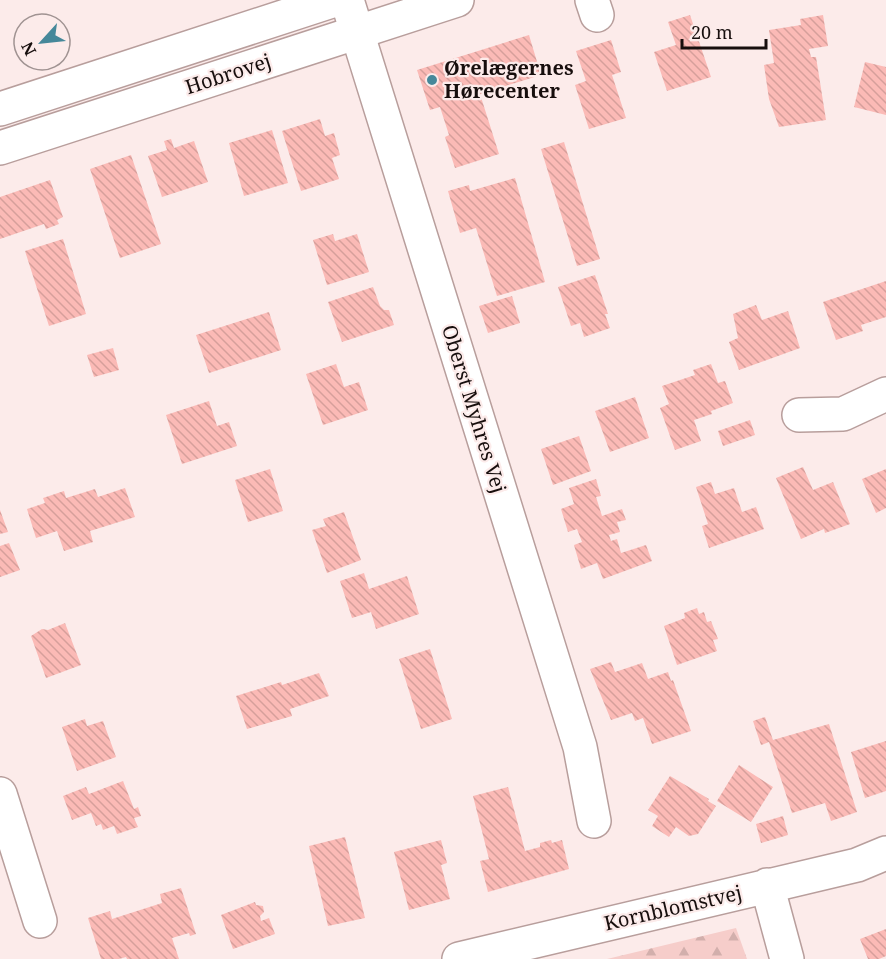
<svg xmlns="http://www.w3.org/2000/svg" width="886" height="959" viewBox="0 0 886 959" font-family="'Noto Serif',serif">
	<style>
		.forest { fill: url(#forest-firs) }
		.building { fill: url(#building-back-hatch) }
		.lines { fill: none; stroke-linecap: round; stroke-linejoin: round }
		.minor-casing { stroke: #b89e9c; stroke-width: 36 }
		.major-casing { stroke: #b89e9c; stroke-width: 36 }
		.minor { stroke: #fff; stroke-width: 33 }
		.major { stroke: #fff; stroke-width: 33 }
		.poi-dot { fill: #46889a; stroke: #fcebea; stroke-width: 2 }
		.labels { text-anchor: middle; stroke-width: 4.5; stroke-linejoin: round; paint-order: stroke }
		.poi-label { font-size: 20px; font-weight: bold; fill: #170e0d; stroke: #fcebea; text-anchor: start }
		.street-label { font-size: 20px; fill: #170e0d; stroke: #fcebea }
	</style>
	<defs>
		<pattern id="forest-firs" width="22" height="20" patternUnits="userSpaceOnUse" patternTransform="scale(1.5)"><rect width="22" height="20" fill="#f6cdca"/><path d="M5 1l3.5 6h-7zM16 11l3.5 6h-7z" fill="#d2afac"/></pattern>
		<pattern id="building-back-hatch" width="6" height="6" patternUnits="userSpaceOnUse" patternTransform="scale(1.5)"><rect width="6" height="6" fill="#fbbab6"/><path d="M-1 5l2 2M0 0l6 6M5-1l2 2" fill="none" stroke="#d69f9b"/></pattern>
	</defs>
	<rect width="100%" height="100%" fill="#fcebea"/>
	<!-- forest -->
	<path class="forest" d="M736 928 747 959H607Z"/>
	<!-- building -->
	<path class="building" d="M690 15 711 77 667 91 654 52 676 45 668 22Z
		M823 15 828 46 809 49 811 57H816L826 120 779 127 769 99 764 65 774 63 769 30 801 25 800 19Z
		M529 35 541 75 480 94 499 154 455 168 445 137 449 135 440 107 430 110 417 70Z
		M611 40 621 72 612 75 626 118 589 129 575 85 586 81 576 51Z
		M865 62 886 67V115L854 107Z
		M320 119 325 136 334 133 340 155 332 158 339 179 301 191 282 131Z
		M272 130 288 183 244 196 229 143Z
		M171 139 174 148 194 141 208 182 162 197 148 156 167 150 164 141Z
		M564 142 600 259 577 266 541 149Z
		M131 155 161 244 120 258 90 169Z
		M515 178 545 282 497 296 476 228 460 233 448 191 469 185 470 191Z
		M50 180 63 217 57 220 59 224 46 229 44 224 0 239V197Z
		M333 234 335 241 357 234 369 272 327 285 313 240Z
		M63 239 86 314 49 326 25 251Z
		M595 275 608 314H605L610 328 584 337 580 323 571 326 558 287Z
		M886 281V317L861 325 863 331 836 340 823 302Z
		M373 287 380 306 384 310H389L394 325 342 342 328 302Z
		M512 296 520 323 488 333 479 306Z
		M756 305 762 320 788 311 800 348 739 370 729 342 738 338 733 314Z
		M269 312 281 350 209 373 196 335Z
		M113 348 119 370 94 377 87 355Z
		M336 364 344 387 359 382 368 410 323 425 306 374Z
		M711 364 718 383 725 381 733 403 711 411 712 414 694 420 701 441 675 450 660 408 669 404 662 386 695 375 693 370Z
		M635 397 649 438 610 452 595 411Z
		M209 401 217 426 229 422 237 446 182 464 166 415Z
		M750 420 755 435 723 446 718 431Z
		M579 436 591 471 553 485 541 449Z
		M803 467 813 490 833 482 850 524 825 533 824 529 801 539 776 478Z
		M270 469 283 511 248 522 235 480Z
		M886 469V508L876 513 862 479Z
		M596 479 601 496 596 497 602 516 622 509 626 520 617 522 620 532 609 535 611 541 617 539 621 553 646 545 652 561 603 579 597 563 581 569 574 545 582 542 577 529 568 532 561 509 574 504 569 488Z
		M711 482 715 494 734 488 742 512 756 507 764 529 709 548 702 526 708 524 696 487Z
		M125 488 135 517 90 531 93 542 64 551 57 531 36 538 27 509 45 503 43 498 64 491 66 498 95 489 98 497Z
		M0 510 8 532 0 534Z
		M344 512 361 560 327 573 312 530 326 526 323 519Z
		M9 543 20 570 0 577V546Z
		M364 573 369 589 407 576 419 614 376 629 371 612 352 618 340 581Z
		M697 608 699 614 704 612 707 622 711 621 718 639 713 640 717 651 677 665 664 626 685 618 684 613Z
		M65 623 81 665 46 678 31 636 42 629 48 630Z
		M430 649 452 719 421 729 399 659Z
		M611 662 615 672 642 663 648 679 668 672 671 681 673 680 691 731 652 744 643 718 635 721 632 713 611 720 590 669Z
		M319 673 329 696 290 709 292 716 247 729 236 696 281 682 282 685Z
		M765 717 773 740 829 724 857 812 831 821 825 803 792 813 769 742 761 745 753 721Z
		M85 719 87 726 103 721 116 757 77 771 62 727Z
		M886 741V791L865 798 851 752Z
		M739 765 773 787 751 822 717 801Z
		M670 776 709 799 708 801 716 806 698 834 689 836 676 827 669 837 652 826 658 816 648 810Z
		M123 781 134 809 138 807 141 816 134 818 138 827 117 834 114 826 103 830 101 824 96 826 91 813 72 820 63 796 86 787 89 794Z
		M508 787 525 851 540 847V843L551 840 552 843 562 840 569 869 488 892 480 861 489 859 473 796Z
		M783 816 788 835 761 843 756 824Z
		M345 837 365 918 328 926 309 846Z
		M441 840 447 863 441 865 450 899 409 910 394 852Z
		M181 888 196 934 190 936 189 933 172 938 179 959H127L126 957 119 959H101L88 918 110 911 112 919 162 903 160 894Z
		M255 902 256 905 263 906 264 912 260 916 261 921 269 918 275 934 233 949 221 915Z
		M886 929V956L879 959H868L860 939Z"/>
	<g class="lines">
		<defs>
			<path id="minor" d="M347 0 580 747 594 821
				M592 0 597 15
				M799 415 843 414 886 394
				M0 794 40 921
				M767 885 787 959
				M459 959 857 865 886 853"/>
			<path id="major" d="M0 109 335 0
				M0 148 457 0"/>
		</defs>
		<!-- minor casing -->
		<use href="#minor" class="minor-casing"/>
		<!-- major casing -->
		<use href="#major" class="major-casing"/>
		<!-- minor -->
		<use href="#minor" class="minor"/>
		<!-- major -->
		<use href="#major" class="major"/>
	</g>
	<!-- markers -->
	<circle class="poi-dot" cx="432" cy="80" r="6"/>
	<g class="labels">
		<!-- poi labels -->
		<g class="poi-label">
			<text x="444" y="75">Ørelægernes<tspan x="444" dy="23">Hørecenter</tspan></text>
		</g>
		<!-- street labels -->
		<g class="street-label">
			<text transform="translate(228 74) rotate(-18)" y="7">Hobrovej</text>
			<text transform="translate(474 409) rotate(73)" y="7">Oberst Myhres Vej</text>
			<text transform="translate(673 908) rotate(-13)" y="7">Kornblomstvej</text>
		</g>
	</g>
	<!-- north arrow -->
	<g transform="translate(42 42) rotate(243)"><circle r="28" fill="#fcebea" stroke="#a09392" stroke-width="1.5"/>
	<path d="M0-4.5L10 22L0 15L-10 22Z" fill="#46889a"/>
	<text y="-9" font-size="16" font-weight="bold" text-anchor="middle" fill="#170e0d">N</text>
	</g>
	<!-- scale -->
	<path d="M682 39v9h84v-9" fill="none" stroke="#170e0d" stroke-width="3"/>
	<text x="691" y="39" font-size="18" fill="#170e0d" stroke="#fcebea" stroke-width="4.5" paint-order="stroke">20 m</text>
</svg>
